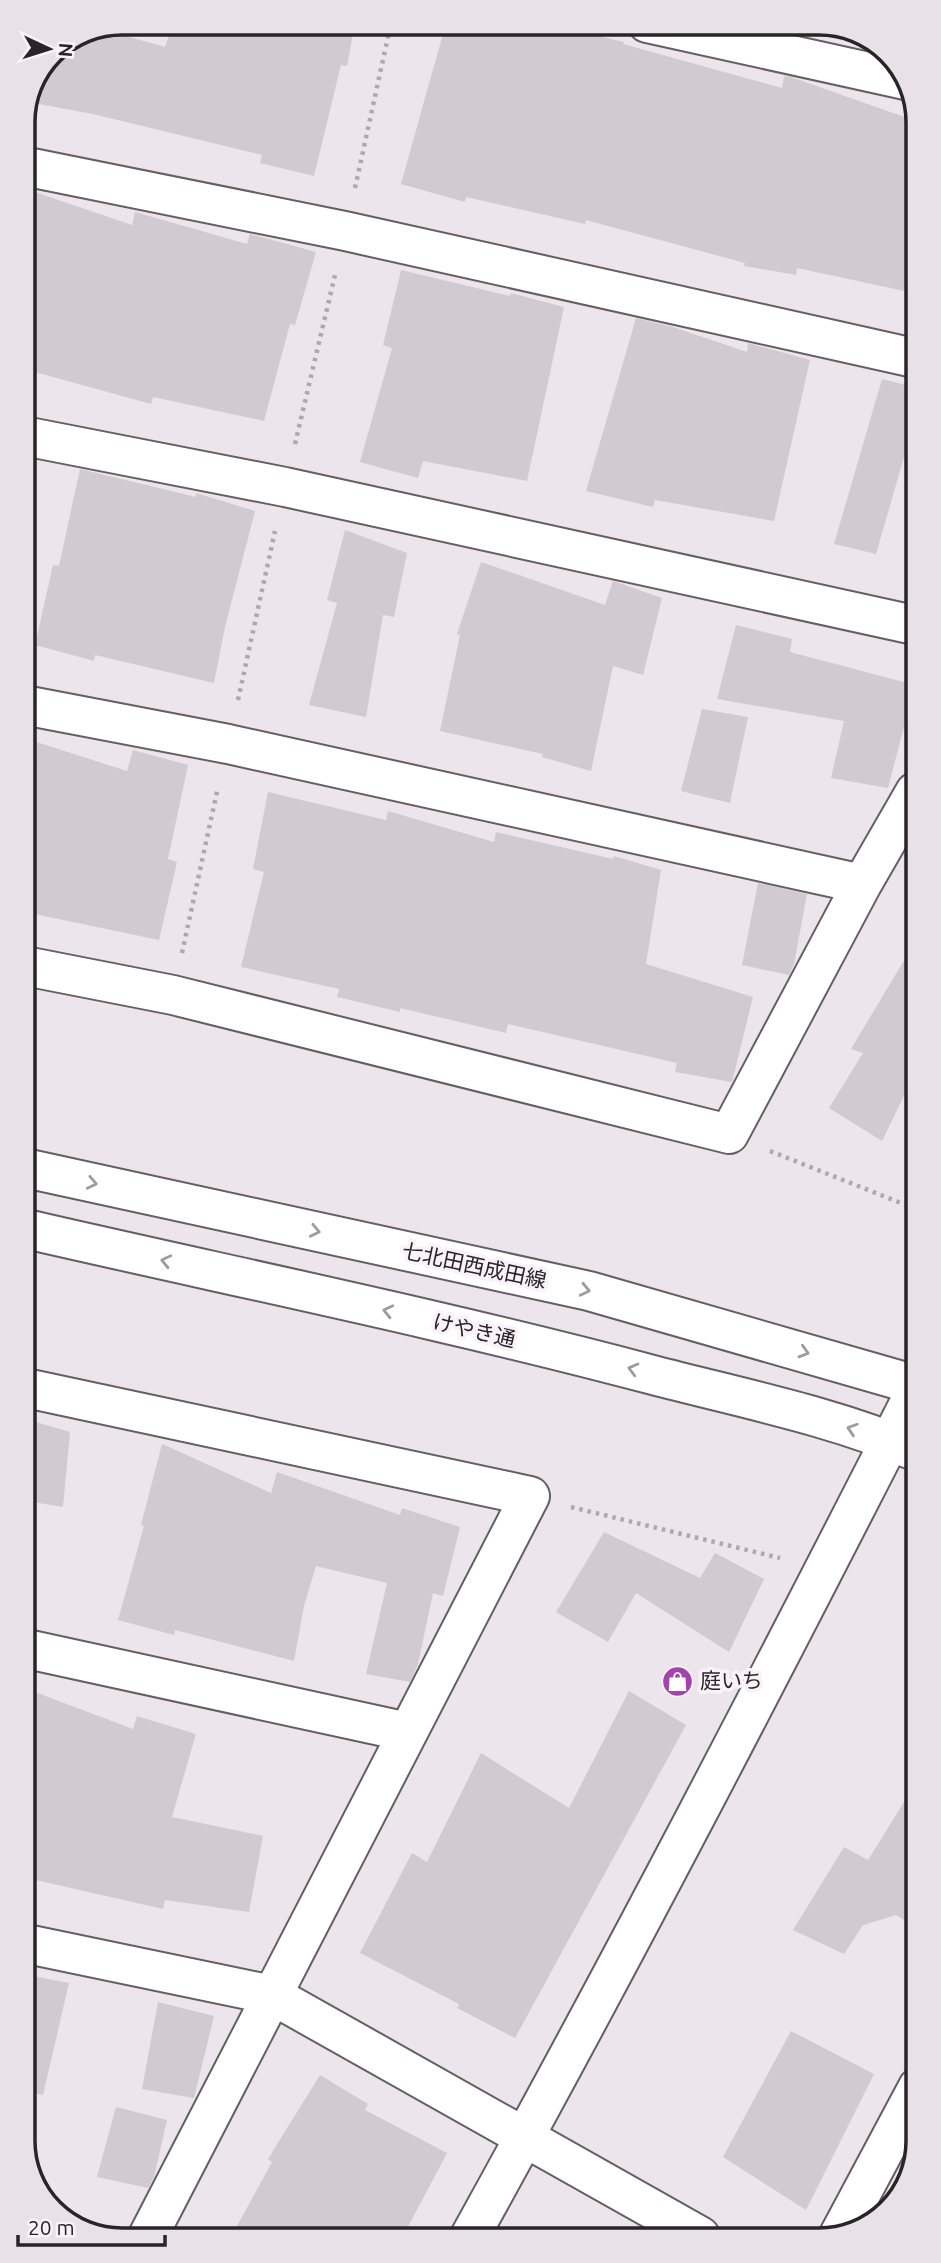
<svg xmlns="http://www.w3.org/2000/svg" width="941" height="2263" viewBox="0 0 941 2263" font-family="Ubuntu,'Noto Sans JP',sans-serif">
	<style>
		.building { fill: #d1cad1 }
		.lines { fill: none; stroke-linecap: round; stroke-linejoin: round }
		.minor-casing { stroke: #645e65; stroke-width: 42 }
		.path { stroke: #aea8ae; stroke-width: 4.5; stroke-dasharray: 3.5 5; stroke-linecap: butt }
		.minor { stroke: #fff; stroke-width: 38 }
		.oneway { stroke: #9e9d9e }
		.labels { text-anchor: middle; stroke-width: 7; stroke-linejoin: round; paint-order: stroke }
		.street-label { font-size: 21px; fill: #282528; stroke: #f9f2f9 }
		.poi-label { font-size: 21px; fill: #282528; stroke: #f9f2f9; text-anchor: start }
		.rim { fill: none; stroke: #282528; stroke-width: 3.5 }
	</style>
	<rect width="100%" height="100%" fill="#ece5ec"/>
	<!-- building -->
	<path class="building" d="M173 23H355L347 66 341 65 314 176 260 163 262 155 93 114 39 104 52 52 105 30 165 47Z
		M446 23H544L624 42 623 44 782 88 784 76 791 77 913 120 914 293 797 268 796 275 744 266 745 263 586 220 585 224 466 197 465 202 401 184Z
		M23 188 132 225 135 212 247 244 250 234 316 252 295 325 290 324 264 421 153 397 151 404 24 369Z
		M401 270 510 296 511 293 564 307 527 481 423 461 418 478 360 462 392 348 383 345Z
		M636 318 673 327 747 352 748 343 810 360 774 521 655 500 653 507 586 491Z
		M882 379 914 387V459L904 457 876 554 834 544Z
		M80 469 196 497V493L255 511 225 627 214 683 95 655 94 661 35 645 53 565 59 566Z
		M345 530 407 553 394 617 383 615 366 717 309 705 337 603 327 600Z
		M481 562 605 605 613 581 662 598 643 675 613 666 591 771 542 757 543 754 440 731 460 635 457 634Z
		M736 625 792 639 790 652 915 685 888 788 831 778 844 721 717 699Z
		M702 709 748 717 730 803 681 791Z
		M24 738 127 771 133 750 188 765 168 859 177 862 159 940 25 912Z
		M268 792 386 820 388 811 494 842 496 832 613 859 614 856 661 870 646 964 753 997 732 1082 675 1072 677 1063 508 1024 506 1033 400 1008V1012L337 997 339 989 241 967 264 872 253 869Z
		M758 883 807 894 794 964 789 975 742 965Z
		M915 942 916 1071 882 1141 829 1108 863 1053 851 1049Z
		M26 1419 70 1432 63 1507 26 1501Z
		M162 1444 271 1493 277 1472 400 1515 402 1508 460 1527 443 1596 433 1593 418 1664 410 1682 366 1674 387 1583 316 1566 304 1606 294 1661 175 1630 174 1635 118 1620 144 1526 141 1525Z
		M604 1532 700 1578 715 1553 764 1579 729 1652 636 1593 608 1642 556 1612Z
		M27 1689 133 1729 137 1716 196 1734 172 1817 263 1836 249 1912 165 1900 163 1909 27 1878Z
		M629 1691 686 1725 515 2038 457 2008 459 2004 360 1953 412 1853 427 1862 481 1753 569 1808Z
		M917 1781 918 1929 896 1915 863 1925 844 1954 793 1930 844 1847 868 1860Z
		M27 1975 69 1983 43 2095 28 2093Z
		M158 2002 214 2016 194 2098 142 2089Z
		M791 2031 874 2074 806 2210 723 2157Z
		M320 2075 368 2104 365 2110 447 2153 402 2238 230 2239 272 2162 268 2159Z
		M116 2107 167 2120 154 2177 148 2188 97 2177Z"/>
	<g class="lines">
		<defs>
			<path id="minor" d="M647 23 905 80
				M23 166 345 231 914 358
				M24 436 285 487 914 625
				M24 705 228 744 862 884
				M25 966 173 995 729 1134 862 884 915 792
				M25 1168 589 1291 916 1385
				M26 1229C235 1277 446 1320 653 1375 741 1398 833 1416 917 1452
				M26 1388 530 1496 146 2240
				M27 1649 408 1732
				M27 1944 272 1995 700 2236
				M839 2235 918 2087
				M469 2238C624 1958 771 1674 916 1390"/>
		</defs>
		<!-- minor casing -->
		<use href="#minor" class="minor-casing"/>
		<!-- path -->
		<path class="path" d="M355 188 391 23
			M295 444 335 275
			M238 700 275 531
			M182 953 218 787
			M770 1151 916 1209
			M571 1507 780 1558"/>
		<!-- minor -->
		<use href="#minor" class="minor"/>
	</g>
	<!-- one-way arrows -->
	<defs><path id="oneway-chevron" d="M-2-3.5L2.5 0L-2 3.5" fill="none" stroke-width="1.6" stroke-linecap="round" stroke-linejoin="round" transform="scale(1.75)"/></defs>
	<g class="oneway">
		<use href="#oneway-chevron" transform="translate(92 1183) rotate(12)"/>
		<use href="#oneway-chevron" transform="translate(315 1231) rotate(12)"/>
		<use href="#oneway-chevron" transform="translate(166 1261) rotate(-167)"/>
		<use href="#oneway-chevron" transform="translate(585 1290) rotate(13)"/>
		<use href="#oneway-chevron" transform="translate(388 1311) rotate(-167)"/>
		<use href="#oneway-chevron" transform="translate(804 1352) rotate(16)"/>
		<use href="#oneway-chevron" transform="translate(633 1369) rotate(-165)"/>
		<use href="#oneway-chevron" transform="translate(852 1429) rotate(-162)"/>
	</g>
	<!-- icons -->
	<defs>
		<symbol id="shop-disc" viewBox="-11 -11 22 22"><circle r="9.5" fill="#a344ac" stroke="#f9f2f9"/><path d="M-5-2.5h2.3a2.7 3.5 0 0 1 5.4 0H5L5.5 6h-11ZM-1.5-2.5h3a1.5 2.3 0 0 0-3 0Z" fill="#fff"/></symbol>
	</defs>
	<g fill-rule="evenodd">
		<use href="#shop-disc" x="660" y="1664" width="35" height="35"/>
	</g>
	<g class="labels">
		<!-- street labels -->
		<g class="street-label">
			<text transform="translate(474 1266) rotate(12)" y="7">七北田西成田線</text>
			<text transform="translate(474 1331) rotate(13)" y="7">けやき通</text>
		</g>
		<!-- poi labels -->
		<g class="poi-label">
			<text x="700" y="1688">庭いち</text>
		</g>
	</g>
	<!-- crop -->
	<path d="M0 0H941V2263H0ZM122 35H819A87 87 0 0 1 906 122V2141A87 87 0 0 1 819 2228H122A87 87 0 0 1 35 2141V122A87 87 0 0 1 122 35Z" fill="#e8e2e8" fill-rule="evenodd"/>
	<path class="rim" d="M122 35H819A87 87 0 0 1 906 122V2141A87 87 0 0 1 819 2228H122A87 87 0 0 1 35 2141V122A87 87 0 0 1 122 35Z"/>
	<!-- north arrow -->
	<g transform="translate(49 49) rotate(94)" stroke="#f9f2f9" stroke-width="5" paint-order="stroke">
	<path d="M0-5L12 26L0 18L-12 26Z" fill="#282528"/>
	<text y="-10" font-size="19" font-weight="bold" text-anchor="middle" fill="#282528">N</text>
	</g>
	<!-- scale -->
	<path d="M18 2235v10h147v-10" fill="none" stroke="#282528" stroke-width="3.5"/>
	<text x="28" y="2235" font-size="21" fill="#282528" stroke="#f9f2f9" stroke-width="5" paint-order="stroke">20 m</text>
</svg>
